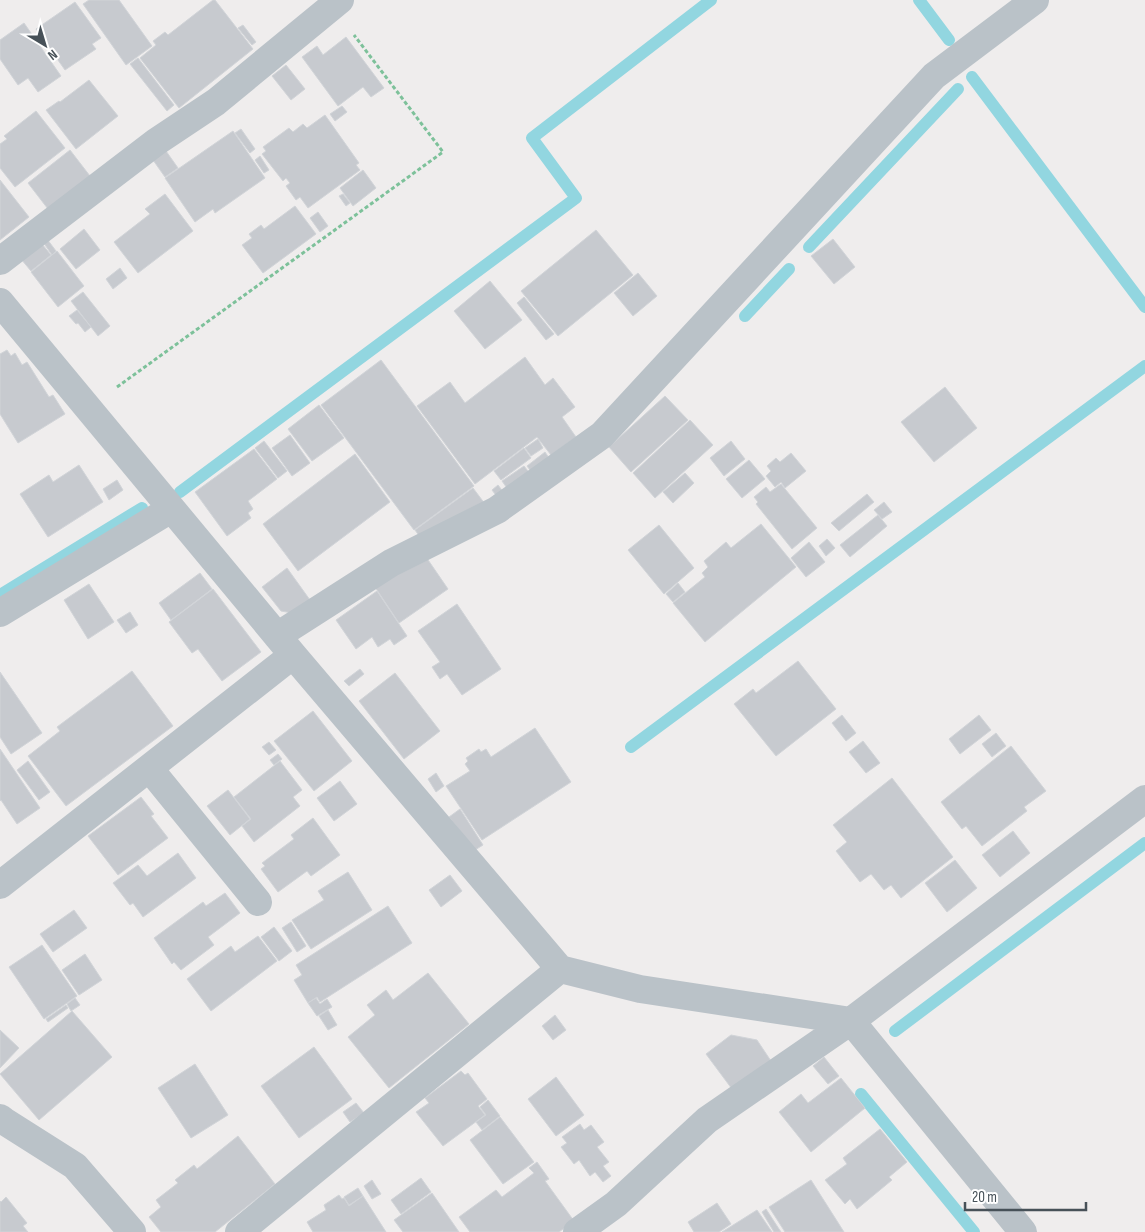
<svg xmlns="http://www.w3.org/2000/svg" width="1145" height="1232" viewBox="0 0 1145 1232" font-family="'Sofia Sans Condensed',sans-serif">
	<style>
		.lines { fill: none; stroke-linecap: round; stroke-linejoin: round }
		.stream { stroke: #92d6e0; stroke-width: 12 }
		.building { fill: #c7cacf; stroke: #d1d4d8 }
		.path { stroke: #7dc19a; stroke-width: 3; stroke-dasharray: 4 2.5; stroke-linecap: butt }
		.minor { stroke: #bac2c8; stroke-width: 28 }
	</style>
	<rect width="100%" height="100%" fill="#efeded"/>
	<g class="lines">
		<!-- stream -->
		<path class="stream" d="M919 0 949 40
			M972 77 1145 307
			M809 247 958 89
			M745 316 789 269
			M180 492 576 198 532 138 711 0
			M0 595 142 508
			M631 747 1145 366
			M895 1031 1145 843
			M861 1094 974 1232"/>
	</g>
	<!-- building -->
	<path class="building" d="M89 0H119L152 46 126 65 83 4Z
		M213 0H215L253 49 179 108 140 58 156 45 153 41 165 32 168 35Z
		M75 2 101 38 92 44 96 49 65 70 36 29Z
		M24 23 61 76 38 92 28 78 18 85 0 59V40Z
		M243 25 256 42 252 45 238 28Z
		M346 37 384 88 371 97 363 87 338 106 302 57 317 46 323 55Z
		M138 58 174 105 167 111 130 64Z
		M286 65 305 89 291 100 272 76Z
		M89 80 118 116 76 149 46 110 59 101 60 102Z
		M342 106 347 112 335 121 330 114Z
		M36 111 65 148 15 187 0 168V144L7 139 4 136Z
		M325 115 359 163 356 165 360 170 308 208 300 197 296 200 286 186 290 183 286 178 283 181 262 154 266 151 263 147 289 128 293 132 303 124 307 128Z
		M241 129 255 149 250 153 235 133Z
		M233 131 265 178 215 213 213 209 195 222 165 178Z
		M70 150 90 176 48 209 28 183Z
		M166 151 178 168 165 177 153 160Z
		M260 156 269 170 264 173 255 160Z
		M363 170 376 188 353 206 340 188Z
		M0 180 29 217 0 240Z
		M165 194 193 231 138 273 114 242 150 214 145 209Z
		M343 194 350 203 346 206 339 196Z
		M295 206 316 234 263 273 242 245 252 238 249 234 261 225 264 229Z
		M318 212 328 226 320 232 310 218Z
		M84 229 100 250 76 269 60 249Z
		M596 230 633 275 558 336 521 291Z
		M47 239 56 251 52 255 43 242Z
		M833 239 855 267 834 284 811 256Z
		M42 244 51 255 31 271 21 259Z
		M57 251 84 286 58 307 31 272Z
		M120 268 127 278 113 289 106 279Z
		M638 273 657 296 633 316 614 293Z
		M490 281 522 320 485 349 454 311Z
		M83 292 110 326 98 336 71 301Z
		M524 297 554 334 546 340 517 303Z
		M77 310 91 327 85 332 78 323 76 324 69 316Z
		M7 350 11 356 15 353 22 365 27 362 49 397 53 395 65 414 18 443 0 414V354Z
		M525 357 545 385 553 378 575 407 562 417 576 437 551 455 537 437 475 484 417 406 450 382 465 403Z
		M381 360 474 486 414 530 321 405Z
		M945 387 977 428 934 462 901 422Z
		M665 396 688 420 631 472 609 447Z
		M319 405 344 438 312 461 288 429Z
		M690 420 713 445 655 498 633 473Z
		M290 435 310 463 292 476 272 448Z
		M538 439 543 448 531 456 525 448Z
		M264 441 287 471 278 478 255 448Z
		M731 441 745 459 724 476 710 458Z
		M524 448 531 458 501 480 494 471Z
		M254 449 277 479 248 501 253 509 248 513 251 518 227 536 195 492Z
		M545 452 551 461 533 474 527 466Z
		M791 453 806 471 785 488 781 482 775 487 766 476 771 471 767 466 776 458 780 462Z
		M355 454 390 502 298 571 263 524Z
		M749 460 765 479 742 498 726 479Z
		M79 465 103 502 48 537 20 494 49 475 53 482Z
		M524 466 531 475 509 491 502 481Z
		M685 473 694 483 673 503 663 492Z
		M117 480 123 490 109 500 103 489Z
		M781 484 817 528 792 549 756 504 758 502 754 497 766 487 770 492Z
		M498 485 504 493 498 498 492 490Z
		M473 488 485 504 420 537 415 530Z
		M867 494 874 502 839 531 831 523Z
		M884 502 892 512 882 519 874 510Z
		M878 515 887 526 850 557 840 545Z
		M761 524 796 567 705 642 673 603 705 577 702 573 708 567 704 561 726 542 731 548Z
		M659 525 694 568 664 594 628 550Z
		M827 539 835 548 826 556 819 546Z
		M809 542 825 562 806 577 791 558Z
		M424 554 448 589 399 623 375 587Z
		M287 568 310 600 292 613 281 611 262 587Z
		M200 573 212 589 171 620 159 603Z
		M678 583 685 592 673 602 666 594Z
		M89 584 114 622 88 639 64 600Z
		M213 589 261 652 222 681 198 649 192 653 169 622Z
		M377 591 407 636 394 645 390 639 378 647 372 637 356 649 336 620Z
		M457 604 501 669 462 695 447 674 440 679 432 667 440 662 418 631Z
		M130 612 138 625 126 633 117 620Z
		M798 661 836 709 776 756 734 704 753 689 756 693Z
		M360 669 364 674 349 686 344 681Z
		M132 671 173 726 66 806 28 756 60 731 57 727Z
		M0 672 42 733 11 754 0 737Z
		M395 673 440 731 404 759 359 701Z
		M313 711 352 761 314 791 274 741Z
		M842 715 856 733 846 741 832 723Z
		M979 715 991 730 960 754 949 739Z
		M535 728 571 782 482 840 446 786 470 771 465 764 468 761 466 758 479 749 481 752 486 749 491 757Z
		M996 733 1006 746 992 757 982 744Z
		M863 741 880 763 866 773 849 752Z
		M269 742 276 750 269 755 262 747Z
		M1011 746 1046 791 1024 807 1027 811 982 846 966 826 962 829 941 802Z
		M0 749 40 808 17 824 1 800 0 801Z
		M278 754 282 759 274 765 270 760Z
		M28 761 50 792 39 800 17 770Z
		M280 761 302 790 293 797 300 806 254 842 242 826 251 819 234 797Z
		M436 773 444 786 436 792 428 779Z
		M892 778 953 857 901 898 891 885 884 890 871 874 860 882 836 851 847 842 833 825Z
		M340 781 357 804 334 821 317 798Z
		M228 790 250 819 230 835 207 806Z
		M141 797 154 814 151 816 168 838 118 875 88 836Z
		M460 809 483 845 475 850 449 817Z
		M313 818 340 855 311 876 307 871 278 892 261 869 265 866 262 863 294 839 291 835Z
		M1013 831 1030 853 1000 877 982 855Z
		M178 853 196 878 143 917 133 903 130 905 113 883 138 865 147 876Z
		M955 860 977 888 947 912 925 883Z
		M348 872 372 910 311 949 292 920 324 900 318 891Z
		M450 875 462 891 441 907 429 890Z
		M225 893 240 913 208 937 214 945 181 970 174 962 172 964 154 938 203 902 206 906Z
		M388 906 412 943 320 1002 317 997 308 1003 294 980 302 975 296 965Z
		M74 910 87 928 53 952 40 934Z
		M291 922 306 946 297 952 282 928Z
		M274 927 292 951 279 961 261 937Z
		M258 936 277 961 211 1011 187 979 231 946 235 952Z
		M42 945 77 996 44 1019 9 967Z
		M85 954 102 980 79 995 62 970Z
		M428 973 469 1024 389 1088 348 1037 375 1015 367 1005 386 990 393 1000Z
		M75 998 80 1005 71 1011 67 1004Z
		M316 998 320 1004 327 999 332 1007 317 1016 308 1003Z
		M66 1005 68 1008 48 1022 46 1019Z
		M328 1010 337 1025 328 1030 319 1016Z
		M72 1011 112 1057 39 1120 0 1074Z
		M555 1015 566 1030 553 1040 542 1026Z
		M0 1030 19 1048 0 1068Z
		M731 1035 757 1040 771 1061 732 1089 706 1054Z
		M314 1047 352 1099 299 1138 261 1086Z
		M824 1057 839 1076 828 1084 813 1066Z
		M195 1064 228 1115 191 1138 158 1088Z
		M461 1071 465 1075 468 1073 487 1099 478 1106 485 1115 443 1146 416 1112 429 1103 425 1098Z
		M556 1077 584 1115 556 1136 528 1099Z
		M841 1078 865 1108 811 1152 779 1112 801 1094 808 1103Z
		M488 1100 500 1116 482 1130 476 1122 486 1115 480 1107Z
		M356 1103 364 1113 350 1122 343 1112Z
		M500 1117 534 1162 503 1184 470 1140Z
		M580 1124 584 1130 591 1125 604 1142 597 1147 609 1162 603 1166 611 1176 603 1182 595 1172 590 1176 579 1160 574 1164 561 1147 567 1143 562 1137Z
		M880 1129 907 1162 889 1177 892 1180 857 1209 850 1199 845 1204 825 1180 847 1164 843 1158Z
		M238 1136 275 1184 215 1232H161L149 1217 161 1207 156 1200 178 1183 175 1180 194 1165 197 1169Z
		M537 1162 549 1179 545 1181 574 1221 559 1232H470L459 1217 496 1190 502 1197 534 1173 529 1168Z
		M421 1178 431 1192 401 1214 391 1200Z
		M372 1180 381 1194 372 1199 364 1186Z
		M811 1180 844 1232H785L769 1207Z
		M358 1188 363 1196 349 1205 344 1197Z
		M432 1193 459 1232H403L394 1220Z
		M339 1195 342 1199 344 1198 349 1206 363 1196 386 1232H313L307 1222 326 1210 324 1205Z
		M6 1197 27 1223 23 1226 28 1232H0V1201L1 1202Z
		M717 1203 731 1224 719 1232H694L688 1222Z
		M766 1209 781 1232H774L762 1212Z
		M757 1210 772 1232H722Z"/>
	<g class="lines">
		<!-- path -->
		<path class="path" d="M117 387 443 152 354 35"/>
		<!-- minor -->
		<path class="minor" d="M0 261 156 142 216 102 340 0
			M0 302 293 655 560 969 640 989 851 1021 1023 1232
			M0 613 171 509
			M277 636 391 563 497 510 602 435 934 76 1035 0
			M149 768 258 902
			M0 885 293 655
			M0 1118 4 1121 75 1166 132 1232
			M239 1232 560 969
			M577 1232 616 1204 707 1120 851 1021 1145 799"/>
	</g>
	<!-- north arrow -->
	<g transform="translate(45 45) rotate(142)" stroke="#ffffff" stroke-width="4" paint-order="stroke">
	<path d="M0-4L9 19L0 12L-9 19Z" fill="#475158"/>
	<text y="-8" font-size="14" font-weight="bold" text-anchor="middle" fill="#475158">N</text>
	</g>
	<!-- scale -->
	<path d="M965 1202v8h121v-8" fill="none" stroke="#475158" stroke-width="2.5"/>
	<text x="972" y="1202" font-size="15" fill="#475158" stroke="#ffffff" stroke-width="4" paint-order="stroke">20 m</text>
</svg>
